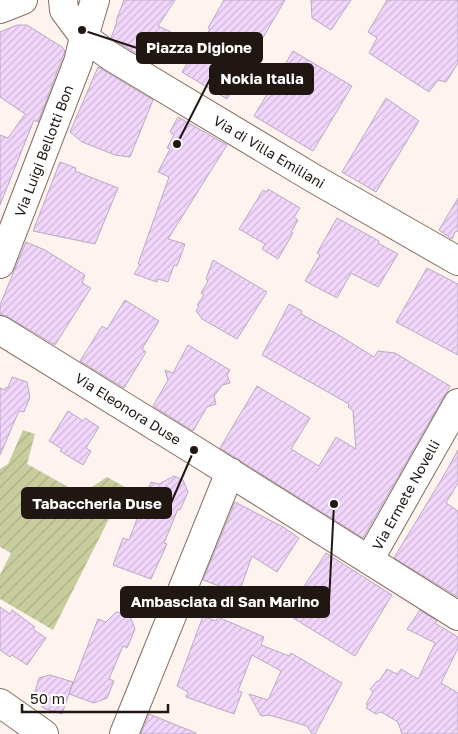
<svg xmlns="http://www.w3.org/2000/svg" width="458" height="734" viewBox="0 0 458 734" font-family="'Golos Text',sans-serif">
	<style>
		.garden { fill: url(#garden-furrows) }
		.building { fill: url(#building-hatch); stroke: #baaabf }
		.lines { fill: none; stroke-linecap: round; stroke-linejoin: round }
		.minor-casing { stroke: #846d61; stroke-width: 30 }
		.minor { stroke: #fff; stroke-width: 28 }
		.labels { text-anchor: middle; stroke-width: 5; stroke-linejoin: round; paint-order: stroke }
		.street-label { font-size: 14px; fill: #201712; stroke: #fff }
		.leader { fill: none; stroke: #201712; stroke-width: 2 }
		.callout-dot { fill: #201712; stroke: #fff; stroke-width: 2 }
		.callout { fill: #201712; stroke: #201712; stroke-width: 2 }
		.callout-label { font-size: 15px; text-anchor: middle; font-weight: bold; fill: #fff }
	</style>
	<defs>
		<pattern id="garden-furrows" width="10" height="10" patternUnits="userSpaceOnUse" patternTransform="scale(1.25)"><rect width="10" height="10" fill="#c8cd9e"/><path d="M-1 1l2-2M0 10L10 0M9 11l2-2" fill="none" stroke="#acaf87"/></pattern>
		<pattern id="building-hatch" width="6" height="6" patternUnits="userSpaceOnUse" patternTransform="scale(1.25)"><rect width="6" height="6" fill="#f2d6fc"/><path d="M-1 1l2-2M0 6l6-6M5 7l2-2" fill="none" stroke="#cfb7d7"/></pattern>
	</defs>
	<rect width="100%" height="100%" fill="#fef3ee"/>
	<!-- garden -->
	<path class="garden" d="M23 430 35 434 27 464 81 494 107 477 125 487 53 630 0 599V575L11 553 0 547V469L8 464Z"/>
	<!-- building -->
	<path class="building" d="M124 0H175L158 26 171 32 152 63 111 38 117 22 116 21Z
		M224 0H285L227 99 182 72 193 54 195 55 210 29 208 28Z
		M311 0H351L331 30 312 18Z
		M387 0H458V63L446 82 438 80 429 92 369 53 377 38 368 32Z
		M17 25H27L62 47 65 51 38 122 34 120 0 205V135L8 138 25 114 0 97V32Z
		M293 51 352 86 313 151 254 116Z
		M98 67 153 100 130 157 115 155 82 142 70 132Z
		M386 98 419 121 376 192 342 172Z
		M178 117 227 145 168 239 185 244 177 266 174 265 168 282 158 279 157 282 134 274 140 265 138 264 169 177 158 172 170 149 167 148 174 135 170 132Z
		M60 162 76 168 75 171 118 188 95 244 33 231Z
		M268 189 300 208 294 217 298 220 291 232 293 233 278 259 262 249 265 244 239 229 263 190 267 192Z
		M458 198V231L455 232 452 239 439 230Z
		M337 218 379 241 378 243 398 254 378 287 351 273 337 298 305 281 320 255 317 253Z
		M26 242 45 250 85 275 82 283 91 288 55 345 8 317 0 314V305Z
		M213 260 267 292 237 339 202 319 196 311 199 306 197 305 204 295 201 293 208 281 206 279Z
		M427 268 458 284V355L396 322Z
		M125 300 159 321 142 349 146 352 124 388 80 361 102 326 107 329Z
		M289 304 302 311 301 314 337 334 374 357 378 351 395 353 450 386 363 538 220 448 257 386 310 418 291 449 319 466 336 437 356 449 353 411 348 407 349 404 262 355Z
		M188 345 230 370 227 375 230 383 222 385 214 396 216 404 207 407 193 431 153 406 168 380 165 370 173 373Z
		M12 377 27 382 30 397 24 412 19 411 0 455V388L5 390 6 387 8 388Z
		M68 411 83 421 85 418 99 427 86 448 91 451 83 465 60 451 62 449 49 441Z
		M458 450V483L446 503 458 511V597L394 558 443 477Z
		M174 476 183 480 188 492 180 510 178 509 164 543 167 544 151 579 113 565 123 538 129 540 151 482 159 484Z
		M235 502 283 527 299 538 277 572 252 556 239 593 203 580Z
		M326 553 392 595 355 656 285 613 291 606Z
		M0 607 10 614 12 610 35 627 33 629 46 638 27 665 12 655 10 657 0 650Z
		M420 610 437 621 435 623 458 637V648L441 683 458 693V734H402L398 722 381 712 376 714 366 708 368 705 366 704 373 692 370 689 377 681H379L387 669 397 674 401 669 418 679 435 643 407 629Z
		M116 612 124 613 130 616 135 629 127 648 123 646 109 679 114 681 107 698 94 703 69 694 98 619 106 622Z
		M203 616 216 621 218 617 264 637 261 645 289 656 291 653 342 683 315 734H312L307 726 269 715 261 716 249 694 268 700 281 671 252 655 238 691 242 692 234 714 186 697 188 692 177 686Z
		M50 675 73 682 62 714 43 708 34 695 39 678Z
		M149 714 196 733V734H141Z"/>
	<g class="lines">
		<defs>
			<path id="minor" d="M63 0 64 10 84 37 95 0
				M0 9 23 0
				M0 264 78 62 84 37 110 56 313 178 458 261
				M0 330 194 450 458 616
				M369 560 458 403
				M0 703 44 734
				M124 734 230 472"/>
		</defs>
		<!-- minor casing -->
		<use href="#minor" class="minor-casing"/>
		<!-- minor -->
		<use href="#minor" class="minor"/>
	</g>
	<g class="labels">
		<!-- street labels -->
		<g class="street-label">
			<text transform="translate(44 151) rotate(-69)" y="5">Via Luigi Bellotti Bon</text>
			<text transform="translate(269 152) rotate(31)" y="5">Via di Villa Emiliani</text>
			<text transform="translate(128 409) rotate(32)" y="5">Via Eleonora Duse</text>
			<text transform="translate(406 495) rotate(-61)" y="5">Via Ermete Novelli</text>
		</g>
	</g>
	<!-- callouts -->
	<path class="leader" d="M82 30L137 48M177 144L210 79M194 450L171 503M334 504L329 602"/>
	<g class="callout-dot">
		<circle cx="82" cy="30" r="5"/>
		<circle cx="177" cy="144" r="5"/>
		<circle cx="194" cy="450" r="5"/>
		<circle cx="334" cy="504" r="5"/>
	</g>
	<g class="callout">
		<rect x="137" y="33" width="125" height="30" rx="5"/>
		<rect x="210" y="64" width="103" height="30" rx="5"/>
		<rect x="22" y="488" width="149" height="30" rx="5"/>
		<rect x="121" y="587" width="208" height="30" rx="5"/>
	</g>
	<g class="callout-label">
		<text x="199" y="53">Piazza Digione</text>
		<text x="262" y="84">Nokia Italia</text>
		<text x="97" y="509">Tabaccheria Duse</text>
		<text x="225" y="607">Ambasciata di San Marino</text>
	</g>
	<!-- scale -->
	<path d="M22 704v8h146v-8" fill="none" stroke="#201712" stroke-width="2.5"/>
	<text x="30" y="704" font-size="15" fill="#201712" stroke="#ffffff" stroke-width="4" paint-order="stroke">50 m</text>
</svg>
